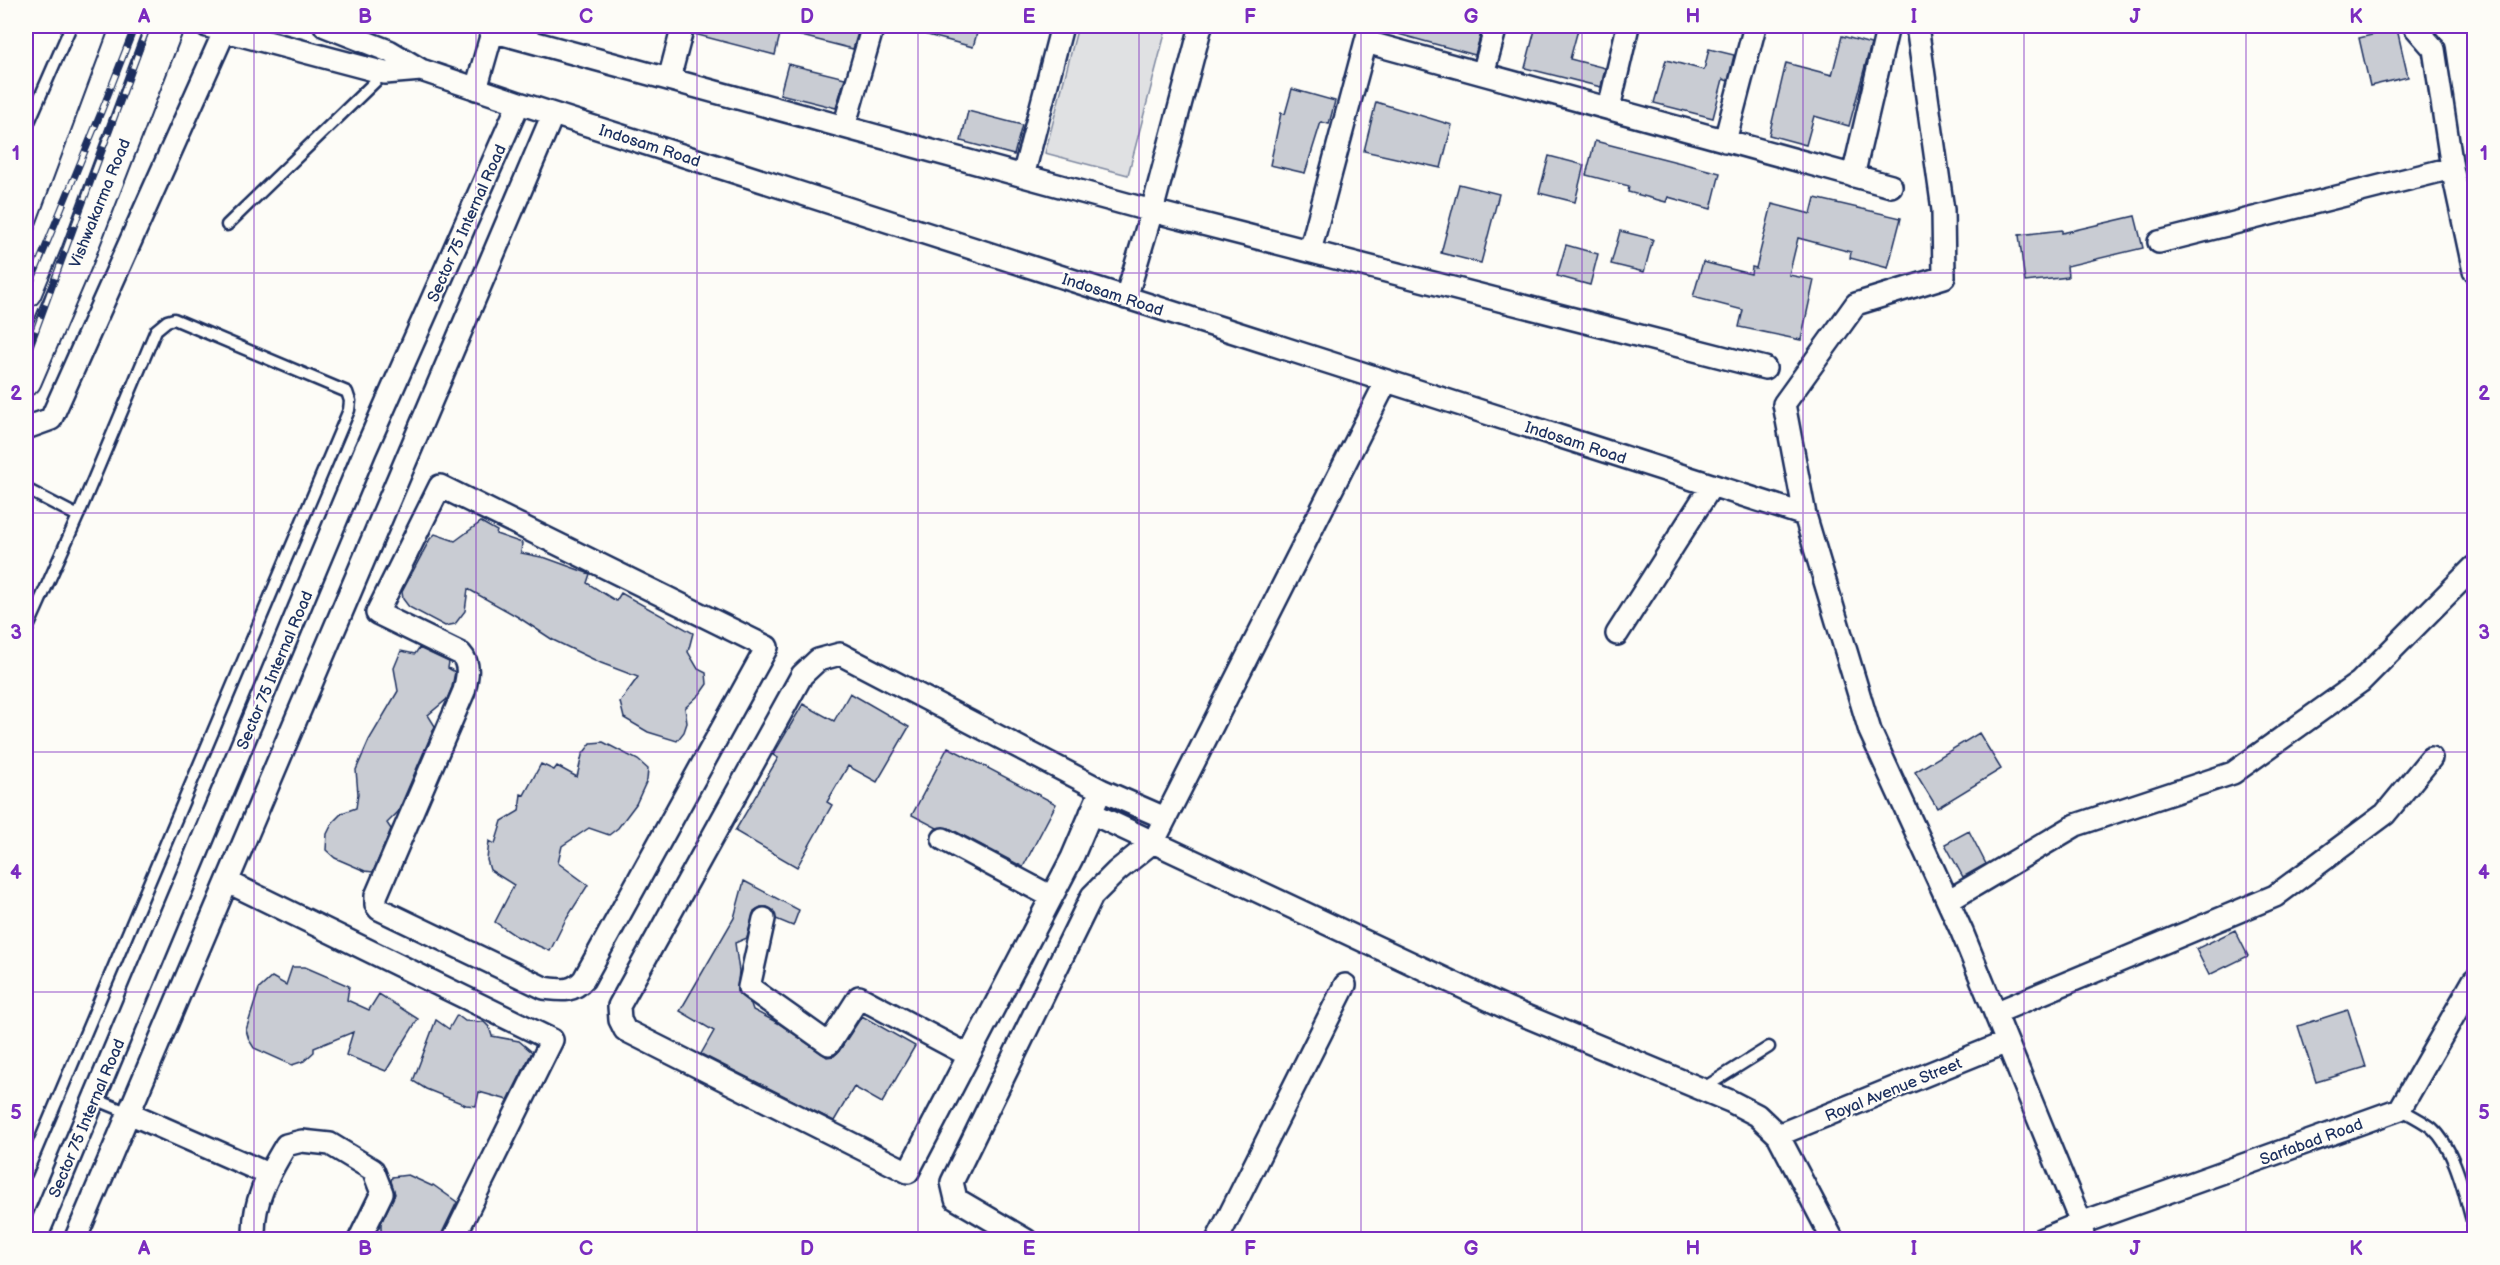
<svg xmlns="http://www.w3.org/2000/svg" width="2500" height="1265" viewBox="0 0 2500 1265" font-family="'Balsamiq Sans',sans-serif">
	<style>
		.green { fill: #e0e1e3; stroke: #7e88a0; stroke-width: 1.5 }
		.building { fill: #c9ccd3; stroke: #1b2f5e; stroke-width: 1.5 }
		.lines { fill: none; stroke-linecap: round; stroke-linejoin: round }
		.lane-casing { stroke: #1b2f5e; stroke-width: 15 }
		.street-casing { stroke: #1b2f5e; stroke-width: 26 }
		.secondary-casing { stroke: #1b2f5e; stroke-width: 34 }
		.lane { stroke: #fdfcf7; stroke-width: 10 }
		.street { stroke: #fdfcf7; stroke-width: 21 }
		.secondary { stroke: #fdfcf7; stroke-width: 30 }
		.rail-casing { stroke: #1b2f5e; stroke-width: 7 }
		.rail { stroke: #fdfcf7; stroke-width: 4.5; stroke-dasharray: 14; stroke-linecap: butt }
		.grid { fill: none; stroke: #7b2cbf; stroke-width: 1.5; stroke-opacity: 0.55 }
		.labels { text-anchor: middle; stroke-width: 4.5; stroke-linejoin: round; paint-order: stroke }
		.street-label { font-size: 16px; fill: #1b2f5e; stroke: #fdfcf7 }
		.neatline { fill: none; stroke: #7b2cbf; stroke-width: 2 }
		.grid-label { font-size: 20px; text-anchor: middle; font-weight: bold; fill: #7b2cbf }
	</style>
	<rect width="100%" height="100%" fill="#fdfcf7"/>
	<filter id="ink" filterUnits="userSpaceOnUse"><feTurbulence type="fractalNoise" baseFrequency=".0167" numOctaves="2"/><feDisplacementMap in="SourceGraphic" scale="12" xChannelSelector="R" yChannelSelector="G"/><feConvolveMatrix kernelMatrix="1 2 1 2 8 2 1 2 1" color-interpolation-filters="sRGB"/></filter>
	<g filter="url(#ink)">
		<!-- green -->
		<path class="green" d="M1078 26H1167L1128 175 1045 153Z"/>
		<!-- building -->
		<path class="building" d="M695 26H782L775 55 694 34Z
			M783 26H860L853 49 782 31Z
			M912 26H979L973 47 912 31Z
			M1388 26H1483L1475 55 1387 31Z
			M1536 26H1579L1570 59 1605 68 1601 87 1525 68Z
			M2397 29 2408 77 2370 86 2359 38Z
			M1842 36 1871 44 1849 126 1814 116 1806 145 1769 135 1786 63 1832 75Z
			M1709 49 1734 55 1728 81 1723 79 1713 118 1654 103 1666 60 1704 70Z
			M788 64 845 78 836 108 780 94Z
			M1292 89 1335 101 1329 124 1321 122 1305 173 1270 165 1281 113 1285 114Z
			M1376 102 1452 125 1441 168 1364 151Z
			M968 111 1022 125 1014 155 961 141Z
			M1595 141 1720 173 1711 209 1668 197 1666 202 1628 192 1629 186 1586 175Z
			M1549 156 1584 165 1575 202 1539 193Z
			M1459 184 1499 194 1481 263 1441 253Z
			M1815 198 1901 218 1888 268 1850 258 1851 252 1798 238 1789 275 1814 280 1801 340 1739 327 1743 310 1693 297 1703 262 1751 274 1752 267 1756 268 1772 204 1811 214Z
			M2135 216 2143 248 2067 266 2068 277 2025 282 2019 235 2062 230V233Z
			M1620 231 1653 239 1644 272 1611 264Z
			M1566 245 1598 254 1590 285 1557 276Z
			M481 522 497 531 496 534 522 543 521 553 546 558 590 574 587 583 616 601 621 593 693 633 688 652 698 669 706 673 707 684 700 694 685 708 687 723 684 732 677 741 648 732 624 718 620 702 638 677 601 663 553 640 518 617 468 589 465 611 455 624 445 626 409 607 403 599 402 592 430 539 435 534 455 541Z
			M419 648 449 662 448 668 455 672 452 687 447 699 428 715 435 726 398 812 387 823 391 829 373 872 365 871 335 858 326 850 327 834 333 822 342 813 356 808 358 794 356 770 369 740 398 691 394 668 401 651 415 654Z
			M850 693 909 727 877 782 848 766 827 802 832 805 797 867 735 831 778 758 773 755 803 704 834 721Z
			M1979 733 2001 769 1937 808 1915 772Z
			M603 742 638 760 648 769 647 780 636 804 618 828 609 835 589 828 562 846 558 863 588 885 565 921 550 951 516 936 495 922 514 885 490 870 487 860 489 841 495 844 502 821 519 811 521 794 524 795 541 764 554 770 557 766 577 777 582 755 591 743Z
			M948 747 1056 804 1023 867 949 828H937L912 815Z
			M1969 831 1986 864 1963 877 1945 844Z
			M744 881 799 910 793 926 776 919 773 910 767 907H761L754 911 747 938 735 943 739 971 737 992 751 1004 753 1010 778 1023 827 1057 834 1056 839 1051 862 1016 915 1046 882 1103 854 1087 834 1121 701 1054 714 1031 680 1011 734 918Z
			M2235 930 2248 956 2209 975 2196 949Z
			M292 967H305L349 986 347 1000 369 1010 379 994 418 1019 386 1071 346 1055 353 1032 314 1048V1052L304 1061 292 1065 254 1048 249 1040 246 1030 259 989 272 977 286 985Z
			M2348 1010 2366 1067 2316 1082 2298 1026Z
			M457 1015 465 1021 484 1022 489 1027 492 1036 519 1041 532 1052 508 1100 479 1092 476 1106 466 1105 426 1089 413 1081 436 1020 449 1029Z
			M408 1175 432 1186 433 1185 457 1202 439 1239H398L381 1231V1223L395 1194 391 1181 392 1177Z"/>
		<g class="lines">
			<defs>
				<path id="lane" d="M26 129 71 26
					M227 225 384 73
					M26 489 78 516
					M26 632 78 516 156 330 167 321 174 319 347 392 350 401 349 410 26 1174
					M1702 1089 1769 1047
					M95 1099 129 1113
					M2400 1109C2411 1115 2423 1121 2432 1128 2456 1149 2465 1198 2474 1227"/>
				<path id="street" d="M207 26 385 73 421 70
					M325 26 389 51 421 70 519 103 1805 515
					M1917 26 1943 210 1944 277 1856 304 1784 404 1805 515 1870 731 1962 932 2081 1223 2084 1240
					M2414 26 2434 49 2452 168 2474 271
					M492 31 1152 211 1765 368
					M1366 42 1891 186
					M1483 74 1496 26
					M669 79 683 26
					M476 89 494 26
					M1609 108 1628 26
					M844 127 873 26
					M1725 141 1755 26
					M1023 176 1062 26
					M1853 176 1888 26
					M2159 242 2452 168
					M1310 251 1370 26
					M1126 298 1152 211 1201 26
					M26 428 51 419 225 30
					M440 486 767 647 584 979C572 993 561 990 544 988L379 909 376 905V896L464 691C467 678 471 665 461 654L377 613Z
					M1617 634 1712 485
					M1101 790 1072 858 908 1172 625 1030 620 1020 619 1006 802 675 818 660 840 654 1101 790 1165 818
					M1091 813 1509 1009 1730 1101 1757 1115 1778 1135 1833 1240
					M943 839 1050 896
					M228 882 552 1040 453 1240
					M1948 901 2076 825 2233 773 2360 682 2474 567
					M764 919 749 987 829 1044 859 997 968 1055
					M1995 1013 2275 896 2385 814 2431 758
					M129 1113 268 1174
					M1778 1135 2007 1042
					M35 1240 365 451 519 103
					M75 1240 553 114
					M255 1240C250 1206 269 1173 286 1145L302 1141 330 1144 373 1170 382 1193 359 1240
					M1026 1240 956 1199 952 1182 1092 896 1117 871 1154 841 1386 382
					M1217 1240 1345 985
					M2040 1240 2081 1223 2400 1109 2474 980"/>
				<path id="secondary" d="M26 292 46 244 127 26
					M26 380 77 261 168 26"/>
			</defs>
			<!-- lane casing -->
			<use href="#lane" class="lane-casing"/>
			<!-- street casing -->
			<use href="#street" class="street-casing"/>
			<!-- secondary casing -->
			<use href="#secondary" class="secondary-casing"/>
			<!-- lane -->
			<use href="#lane" class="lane"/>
			<!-- street -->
			<use href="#street" class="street"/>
			<!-- secondary -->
			<use href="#secondary" class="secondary"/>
			<defs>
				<path id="rail" d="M26 294 102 110 135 26
					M26 357 148 26"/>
			</defs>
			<!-- rail casing -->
			<use href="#rail" class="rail-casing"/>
			<!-- rail -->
			<use href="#rail" class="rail"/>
		</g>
	</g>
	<!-- grid -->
	<path class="grid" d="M254 26V1240M476 26V1240M697 26V1240M918 26V1240M1139 26V1240M1361 26V1240M1582 26V1240M1803 26V1240M2024 26V1240M2246 26V1240M26 273H2474M26 513H2474M26 752H2474M26 992H2474"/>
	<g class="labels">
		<!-- street labels -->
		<g class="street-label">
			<text transform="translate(650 145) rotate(18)" y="6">Indosam Road</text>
			<text transform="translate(99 203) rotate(-68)" y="6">Vishwakarma Road</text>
			<text transform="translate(466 223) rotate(-66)" y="6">Sector 75 Internal Road</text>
			<text transform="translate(1113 294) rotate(18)" y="6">Indosam Road</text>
			<text transform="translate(1576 442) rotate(18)" y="6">Indosam Road</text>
			<text transform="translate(274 670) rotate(-67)" y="6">Sector 75 Internal Road</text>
			<text transform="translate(1893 1089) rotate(-22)" y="6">Royal Avenue Street</text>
			<text transform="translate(86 1118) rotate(-67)" y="6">Sector 75 Internal Road</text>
			<text transform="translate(2311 1141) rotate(-20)" y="6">Sarfabad Road</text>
		</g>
	</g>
	<!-- margin -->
	<rect width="2500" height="1265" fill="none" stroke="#fdfcf7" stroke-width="66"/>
	<rect x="33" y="33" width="2434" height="1199" class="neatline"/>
	<g class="grid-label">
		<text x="144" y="23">A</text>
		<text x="365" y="23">B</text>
		<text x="586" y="23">C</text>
		<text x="807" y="23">D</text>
		<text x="1029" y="23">E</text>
		<text x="1250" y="23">F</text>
		<text x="1471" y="23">G</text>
		<text x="1693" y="23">H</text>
		<text x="1914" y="23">I</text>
		<text x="2135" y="23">J</text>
		<text x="2356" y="23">K</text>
		<text x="16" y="160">1</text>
		<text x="2484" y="160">1</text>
		<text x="16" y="400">2</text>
		<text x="2484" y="400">2</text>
		<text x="16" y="639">3</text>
		<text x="2484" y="639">3</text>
		<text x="16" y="879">4</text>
		<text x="2484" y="879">4</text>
		<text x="16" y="1119">5</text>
		<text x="2484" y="1119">5</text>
		<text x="144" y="1255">A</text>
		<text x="365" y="1255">B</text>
		<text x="586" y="1255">C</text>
		<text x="807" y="1255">D</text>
		<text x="1029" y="1255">E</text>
		<text x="1250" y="1255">F</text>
		<text x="1471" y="1255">G</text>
		<text x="1693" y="1255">H</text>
		<text x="1914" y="1255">I</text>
		<text x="2135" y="1255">J</text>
		<text x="2356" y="1255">K</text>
	</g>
</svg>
